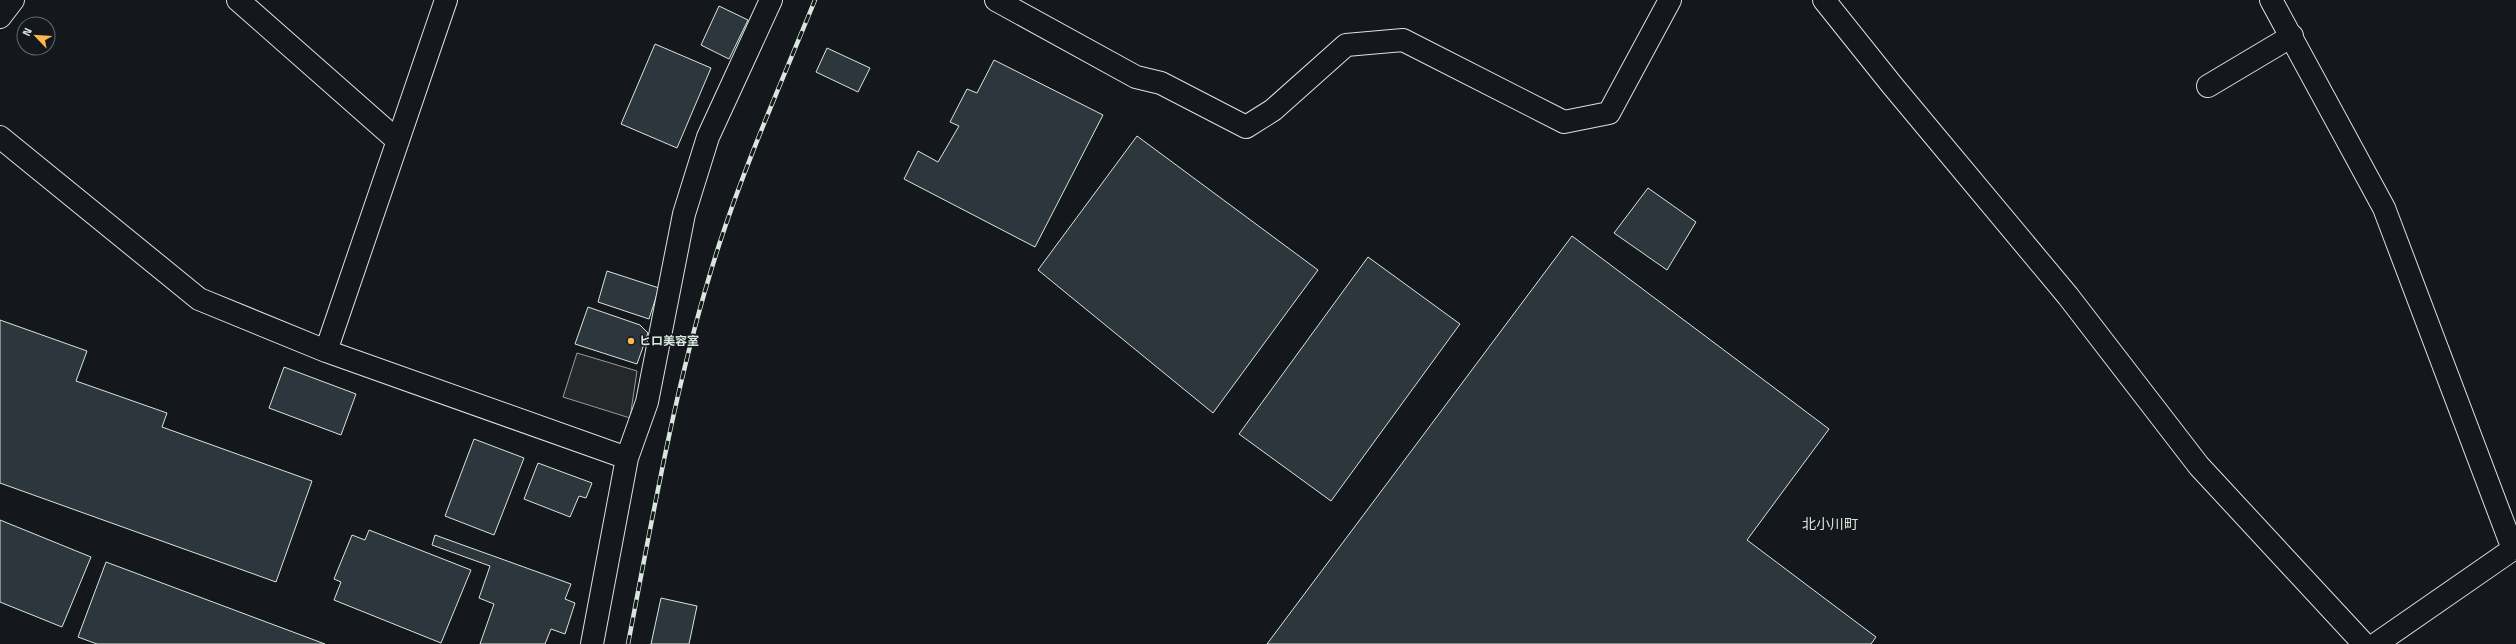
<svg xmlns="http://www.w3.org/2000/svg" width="2516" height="644" viewBox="0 0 2516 644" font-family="'Titillium Web','Noto Sans JP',sans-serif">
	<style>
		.parking { fill: #24282b; stroke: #939e99 }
		.building { fill: #2c363c; stroke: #d8e6dc }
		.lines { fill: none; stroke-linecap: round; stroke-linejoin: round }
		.minor-casing { stroke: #d8e6dc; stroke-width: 24 }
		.minor { stroke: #14181c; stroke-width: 22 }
		.rail-casing { stroke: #d8e6dc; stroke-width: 4.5 }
		.rail { stroke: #14181c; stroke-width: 3; stroke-dasharray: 9; stroke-linecap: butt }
		.poi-dot { fill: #ffb74d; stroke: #14181c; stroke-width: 1.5 }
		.labels { text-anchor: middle; stroke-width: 3; stroke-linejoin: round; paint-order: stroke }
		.poi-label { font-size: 12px; font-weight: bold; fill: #d8e6dc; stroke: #14181c; text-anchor: start }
		.quarter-label { font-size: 14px; fill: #d8e6dc; stroke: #14181c }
	</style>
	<rect width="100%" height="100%" fill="#14181c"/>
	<!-- parking -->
	<path class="parking" d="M577 353 637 371 630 418 563 397Z"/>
	<!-- building -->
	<path class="building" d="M719 6 748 20 729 59 701 45Z
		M655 44 711 68 677 148 621 124Z
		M827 48 870 68 858 92 816 72Z
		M994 60 1103 115 1035 247 904 179 918 151 938 162 959 126 950 122 967 89 977 93Z
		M1137 136 1318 270 1213 413 1038 270Z
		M1648 188 1696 222 1667 270 1614 233Z
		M1572 236 1829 429 1747 540 1876 637 1871 644H1267Z
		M1368 257 1460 324 1331 501 1239 434Z
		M607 271 659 288 649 319 598 302Z
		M588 307 640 325 648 333 637 364 575 344Z
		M0 320 87 351 76 381 167 413 162 427 312 481 276 582 0 483Z
		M284 367 356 394 341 435 269 408Z
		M474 439 524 458 494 535 445 516Z
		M538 463 592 483 586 498 579 496 570 517 524 499Z
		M0 520 91 557 62 627 0 602Z
		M369 530 471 570 441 643 334 600 341 582 334 579 352 535 365 540Z
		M435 535 571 584 565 599 575 603 565 634 551 629 545 644H480L494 604 479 598 490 566 432 545Z
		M106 562 325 644H97L78 637Z
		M661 598 697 606 689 644H651Z"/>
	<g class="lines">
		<defs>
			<path id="minor" d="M238 0 398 141
				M996 0 1136 77 1161 83 1246 127 1273 110 1346 45 1403 40 1564 122 1609 113 1670 0
				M1824 0 1892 85 2068 296 2199 466 2364 644
				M2271 0 2384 208 2513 549
				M0 17 13 0
				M2208 86 2292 36
				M0 137 199 299 326 351 627 458
				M326 351 446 0
				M592 644 627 458 647 402 684 214 708 137 771 0
				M2376 644 2516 547"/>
		</defs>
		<!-- minor casing -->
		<use href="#minor" class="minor-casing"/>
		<!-- minor -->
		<use href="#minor" class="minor"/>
		<defs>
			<path id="rail" d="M628 644C654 510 677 375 719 245 746 162 782 81 815 0"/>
		</defs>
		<!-- rail casing -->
		<use href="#rail" class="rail-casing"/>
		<!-- rail -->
		<use href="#rail" class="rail"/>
	</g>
	<!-- markers -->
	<circle class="poi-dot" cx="631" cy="341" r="4"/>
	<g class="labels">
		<!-- poi labels -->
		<g class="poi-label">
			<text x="639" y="345">ヒロ美容室</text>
		</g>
		<!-- quarter labels -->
		<g class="quarter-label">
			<text x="1830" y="529">北小川町</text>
		</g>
	</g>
	<!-- north arrow -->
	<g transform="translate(36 36) rotate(295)"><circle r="19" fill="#14181c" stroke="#626a69"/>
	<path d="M0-3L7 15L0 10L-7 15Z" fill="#ffb74d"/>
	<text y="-6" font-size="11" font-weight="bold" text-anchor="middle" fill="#d8e6dc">N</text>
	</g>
</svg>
